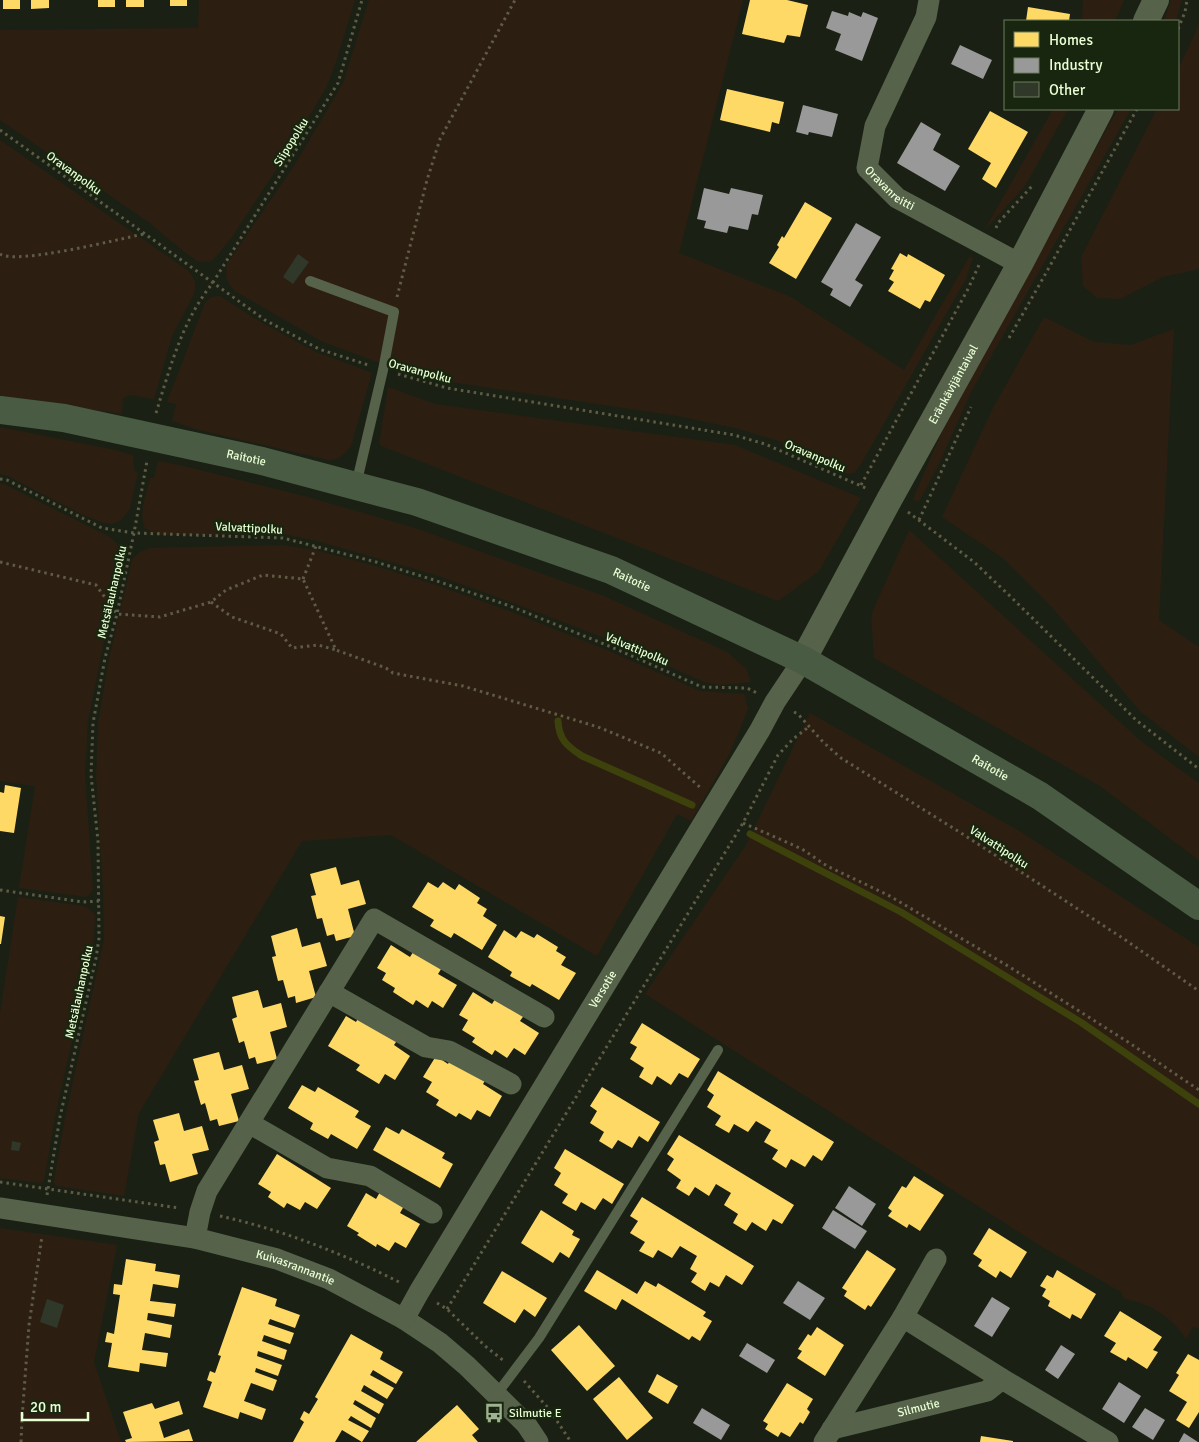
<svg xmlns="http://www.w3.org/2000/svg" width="1199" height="1442" viewBox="0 0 1199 1442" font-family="Signika,sans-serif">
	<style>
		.green { fill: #2d1e12 }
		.homes { fill: #ffd966 }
		.industry { fill: #999 }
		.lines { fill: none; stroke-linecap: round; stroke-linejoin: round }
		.stream { stroke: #3d410b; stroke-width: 7 }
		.building { fill: #303829 }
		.path { stroke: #5f5c46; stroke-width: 3; stroke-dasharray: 2.5 4; stroke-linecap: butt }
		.service { stroke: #56624a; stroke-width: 10 }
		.minor { stroke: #56624a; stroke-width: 21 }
		.tertiary { stroke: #56624a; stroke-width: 26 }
		.primary { stroke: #495c43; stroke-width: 28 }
		.labels { text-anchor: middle; stroke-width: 5; stroke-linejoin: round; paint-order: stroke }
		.street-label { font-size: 12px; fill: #e8ffd4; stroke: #19260f }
		.poi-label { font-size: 12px; fill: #e8ffd4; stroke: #19260f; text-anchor: start }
	</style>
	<rect width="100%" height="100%" fill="#1a2114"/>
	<!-- green -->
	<path class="green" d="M199 0H355L336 62 326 88 291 147 232 237 213 260 207 262 197 261 183 251 147 221 0 120V30L198 28Z
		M369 0H743L679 253 791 297 904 370 970 256 973 258 966 279 861 464 854 473 847 474 776 440 735 428 677 416 451 382 374 361 321 341 235 291C226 281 225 278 227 264L296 163 343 83Z
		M1083 0H1124L1115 21H1082Z
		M1171 0H1182L1176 21H1164Z
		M1199 22V269L1163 277 1120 299 1097 298 1083 286 1081 257 1157 109H1178V69L1194 36Z
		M1053 109H1068L1025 186 984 231Z
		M1118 109H1131L971 392 940 462 919 502 913 499 961 387Z
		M0 140 187 270C195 278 197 283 194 294L172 336 154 399 130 395 123 398 122 414 0 396Z
		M220 296 262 323 316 352 372 373 351 446C345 453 340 460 329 460L199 430 172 421 176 404 167 402 205 303 211 297Z
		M1044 317 1094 342 1130 345 1174 329 1159 620 1199 647V757L1140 711 1051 606 1004 559 942 517 992 410Z
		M388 387 435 404 735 445 861 498 819 571 778 601 379 445Z
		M0 427 115 450 133 455 134 471 138 472 130 509 121 520 112 524 104 523 81 514 8 476 0 474Z
		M158 461 184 466 308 497 415 528 604 596 727 652 746 669 751 682 720 685 704 682 610 640 511 602 436 575 317 541 283 534 158 535 145 528C138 513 147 493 150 478H154Z
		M0 483 6 485 110 537C116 542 120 547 121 555L88 722 85 776 93 889 91 892 86 897 19 888 35 786 0 781Z
		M909 530 1143 743 1199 783V860L1100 786 874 658 871 615Z
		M283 545 315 550 375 566 433 584 509 611 609 651 700 691 744 694 748 709 730 753 691 821 677 814 597 956 391 835 302 841 139 1113 124 1196 58 1186 55 1185 54 1180 65 1118 104 939 103 891 96 775 98 723 109 659 132 560 140 552 150 548Z
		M810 713 1021 832 1199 947V1329L1193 1327 1186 1339C1173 1318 1149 1302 1124 1299L1121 1292 1044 1248 645 994 746 845Z
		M18 897 83 906 88 908 95 914 94 937 91 957 55 1117 44 1180 41 1183 0 1178V1013Z
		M0 1228 117 1245 94 1362 121 1442H0Z"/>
	<!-- homes -->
	<path class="homes" d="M3 0H20V9H3Z
		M31 0H49V8L31 9Z
		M98 0H115V7H98Z
		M126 0H144V7H126Z
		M170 0H187V6H170Z
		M750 0H787L808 5 800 37 787 35 784 43 742 34Z
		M1028 7 1070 14 1069 21H1026Z
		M727 89 784 102 779 124 772 122 770 132 720 120Z
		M990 111 1028 132 996 188 982 179 991 163 968 149Z
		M805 202 832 218 796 279 769 263 779 247 777 245 782 236 784 238Z
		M900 253 907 257 908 254 945 275 930 302 925 300 920 309 888 291 894 282 889 279 894 270 891 269Z
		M5 785 21 788 14 833 0 831V792L4 793Z
		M336 867 341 885 359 880 366 904 348 909 355 936 336 941 334 934 327 936 322 918 317 919 311 896 316 895 310 874Z
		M428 882 438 888 443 882 455 890 459 884 480 898 477 903 487 909 483 916 497 925 482 950 454 933 451 938 430 926 434 920 412 907Z
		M0 916 5 917 1 944H0Z
		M297 928 302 947 320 942 327 966 309 971 316 997 296 1003 295 996 288 998 283 980 278 981 272 957 276 956 271 936Z
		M504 930 516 938 521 931 534 938 537 934 558 947 556 951 566 957 561 965 576 973 559 1000 532 984 530 987 510 976 512 972 488 957Z
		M391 945 410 957 415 949 443 966 438 974 457 985 443 1008 432 1001 428 1008 416 1000 413 1005 393 992 395 988 382 980 386 973 377 968Z
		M258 990 263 1008 281 1003 287 1027 270 1032 277 1059 257 1064 255 1057 249 1059 244 1041 239 1043 232 1019 237 1017 232 997Z
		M473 992 492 1004 497 996 525 1014 520 1021 539 1033 525 1055 514 1048 507 1058 495 1050 492 1055 472 1042 475 1038 462 1030 468 1020 459 1015Z
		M360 1015 398 1039 394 1045 410 1056 395 1080 385 1074 379 1084 356 1070 360 1065 328 1046 346 1016 356 1022Z
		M642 1023 700 1059 688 1078 679 1073 671 1085 657 1076 652 1085 639 1077 644 1068 630 1059 637 1047 630 1043Z
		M219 1052 224 1070 242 1065 249 1089 231 1094 239 1121 219 1126 217 1119 210 1121 205 1103 201 1105 194 1081 199 1080 193 1059Z
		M436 1056 448 1064 451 1058 486 1079 483 1084 502 1096 490 1117 477 1110 471 1120 459 1113 456 1117 436 1105 439 1100 426 1092 432 1082 423 1077Z
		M718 1071 834 1142 822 1161 813 1155 805 1167 791 1159 786 1168 772 1159 778 1150 764 1142 771 1130 756 1121 748 1132 734 1124 729 1133 715 1125 721 1116 707 1107 714 1095 707 1090Z
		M302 1085 315 1092 318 1087 359 1111 355 1117 371 1126 357 1149 331 1134 328 1139 310 1129 313 1123 288 1108Z
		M602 1087 660 1122 648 1142 639 1136 632 1148 618 1140 612 1149 599 1141 604 1132 590 1123 597 1111 590 1106Z
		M179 1113 184 1131 202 1126 209 1150 192 1154 198 1174 170 1182 165 1164 160 1165 154 1142 159 1140 153 1120Z
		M386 1127 399 1134 402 1129 445 1153 442 1158 453 1164 440 1188 373 1150Z
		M679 1135 794 1205 782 1224 773 1219 766 1231 752 1222 746 1231 733 1223 738 1214 724 1205 731 1193 716 1184 709 1196 695 1187 689 1196 676 1188 681 1180 667 1170 674 1159 667 1154Z
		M565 1149 624 1184 612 1204 603 1198 595 1210 581 1202 576 1211 562 1203 568 1194 554 1185 561 1173 554 1168Z
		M277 1154 331 1188 317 1209 305 1202 300 1210 287 1203 284 1208 268 1197 271 1192 258 1184Z
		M914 1176 944 1195 920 1231 909 1224 907 1228 888 1216 892 1211 888 1208 902 1186 906 1188Z
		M380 1192 404 1206 400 1213 420 1224 406 1248 395 1242 389 1251 377 1244 376 1247 357 1235 359 1233 347 1226 366 1193 376 1199Z
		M642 1197 754 1266 742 1285 726 1275 719 1287 710 1282 705 1291 691 1282 697 1273 690 1269 697 1256 680 1246 672 1258 658 1250 653 1258 639 1251 645 1242 630 1233 638 1221 630 1216Z
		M541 1210 574 1231 572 1235 580 1239 569 1258 560 1252 553 1263 521 1243Z
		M989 1228 1027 1252 1011 1278 1000 1271 996 1278 978 1266 982 1260 973 1254Z
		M867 1250 896 1269 871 1307 868 1305 865 1310 844 1296 847 1291 842 1288Z
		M126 1259 156 1264 155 1271 180 1275 178 1288 153 1284 150 1301 176 1304 174 1317 148 1313 147 1320 172 1325 170 1338 145 1333 142 1350 168 1353 166 1367 140 1363 139 1372 108 1367 112 1343 105 1342 107 1332 114 1334 120 1295 113 1294 114 1284 122 1285Z
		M597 1270 637 1294 645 1281 656 1287 658 1283 706 1312 703 1316 712 1321 700 1341 692 1336 689 1340 622 1299 616 1310 584 1291Z
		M1057 1270 1096 1294 1081 1319 1072 1314 1070 1319 1048 1306 1050 1301 1042 1296 1046 1289 1040 1286 1047 1275 1053 1278Z
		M502 1271 547 1298 535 1317 524 1309 515 1323 483 1303Z
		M242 1287 277 1299 275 1306 300 1315 295 1328 270 1319 268 1324 294 1333 290 1344 264 1335 262 1341 287 1350 284 1360 258 1351 257 1356 282 1365 278 1376 256 1368 255 1372 277 1380 273 1391 251 1383 244 1401 266 1409 262 1420 240 1412 238 1419 203 1407 212 1382 207 1380 210 1371 215 1373 221 1356 218 1355Z
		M1120 1311 1162 1337 1153 1350 1158 1352 1147 1369 1128 1357 1126 1361 1110 1352 1116 1343 1104 1336Z
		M579 1325 615 1366 587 1391 551 1350Z
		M817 1327 844 1345 825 1376 797 1358 802 1351 798 1349 808 1334 811 1336Z
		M351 1334 383 1352 380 1359 403 1372 396 1384 373 1370 370 1375 394 1388 387 1399 364 1385 361 1391 384 1404 379 1414 355 1400 353 1404 376 1418 371 1428 351 1416 348 1420 369 1431 362 1442 342 1430 335 1442H293L304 1422 300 1419 304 1411 309 1414 318 1399 315 1397Z
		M1188 1354 1199 1360V1412L1189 1428 1176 1420 1187 1402 1169 1391 1179 1375 1176 1373Z
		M657 1374 678 1386 668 1404 648 1392Z
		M619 1377 653 1418 627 1440 593 1399Z
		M787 1383 813 1399 807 1409 810 1412 803 1424 800 1422 790 1437 781 1432 778 1437 765 1429 768 1424 763 1421Z
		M179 1401 183 1414 159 1422 164 1438 189 1429 193 1441 126 1442 125 1440 132 1438 123 1412 152 1403 155 1409Z
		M457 1405 479 1429 472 1435 478 1442H416Z
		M981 1436 1013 1441V1442H980Z"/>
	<!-- industry -->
	<path class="industry" d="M832 11 848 16 849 12 861 17 863 12 878 18 862 61 835 50 841 34 826 28Z
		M960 45 992 60 983 79 951 64Z
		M803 105 838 114 832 137 809 132 808 135 796 132Z
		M921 122 941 134 933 150 960 166 945 191 897 163Z
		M704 188 729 194 731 188 763 195 758 215 752 214 748 230 729 226 727 233 704 228 706 221 697 219Z
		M856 223 881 237 855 280 863 285 850 307 830 295 833 289 821 282Z
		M849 1186 876 1204 862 1226 835 1208Z
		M833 1210 867 1231 855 1249 822 1228Z
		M798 1281 825 1298 810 1320 783 1303Z
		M992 1297 1010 1308 992 1337 974 1326Z
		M747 1343 775 1360 767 1373 739 1356Z
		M1061 1345 1075 1354 1058 1379 1045 1370Z
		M1119 1382 1141 1396 1124 1423 1102 1409Z
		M702 1408 730 1425 721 1440 693 1423Z
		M1145 1408 1165 1420 1153 1440 1132 1427Z
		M1184 1433 1198 1442H1179Z"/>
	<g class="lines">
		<!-- stream -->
		<path class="stream" d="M558 721C559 740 567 746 582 756L692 805
			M750 834 901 912 1082 1023 1199 1104"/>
	</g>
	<!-- building -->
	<path class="building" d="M298 254 309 262 293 284 283 277Z
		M12 1141 21 1143 19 1151 11 1150Z
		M47 1299 64 1305 57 1328 40 1322Z"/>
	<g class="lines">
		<!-- path -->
		<path class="path" d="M1178 29 1185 12 1187 0
			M0 130 265 320 319 349 368 365
			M996 228 998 223 1033 185
			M0 254C17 265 119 239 144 234
			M397 297 427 180 440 139 515 0
			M1009 338 1046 273 1137 109
			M398 374 447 388 734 435 765 444 868 489
			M156 413C170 368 182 321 212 284L338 83 362 0
			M0 479 7 480 102 528 134 533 283 538 376 562 434 580 510 606 609 646 702 687 747 688 757 693
			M861 485 968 289 979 265
			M908 512 974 562 1012 598 1136 720 1199 769
			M919 520 971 407
			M0 562 96 585 117 614 160 617 211 602 226 590 263 575 303 579 336 650 386 668 393 673 463 686 598 727 661 753 702 789
			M303 579 316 546
			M211 602 232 617 281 634 292 648 318 645 336 650
			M794 712 798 714 823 742 841 758 961 833 1124 939 1199 991
			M743 823 802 849 827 866 888 895 1008 966 1128 1042 1199 1090
			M0 890 83 902 99 901
			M0 1182 179 1208
			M47 1195 60 1117 96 958 99 938 98 841 91 775 93 723 105 658 117 614 134 533 147 461
			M220 1216C283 1230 344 1254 401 1283
			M437 1303 447 1309 485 1346 504 1361
			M447 1309 743 823 778 755 793 739 810 726
			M524 1381 549 1409 571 1442
			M21 1442 22 1418 29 1325 42 1236"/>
		<!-- service -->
		<path class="service" d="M310 281 394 312 383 370 356 485
			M496 1395 539 1338 718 1050"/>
		<!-- minor -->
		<g class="minor">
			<path id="s1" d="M929 0 926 17 875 126 867 168 897 198 1020 264"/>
			<path d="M329 992 426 1047 449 1051 511 1084"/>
			<path d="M249 1123 327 1168 370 1176 432 1213"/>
			<path id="s2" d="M0 1208 195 1238 277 1259 329 1279 404 1319 440 1343 467 1366 526 1424 538 1442"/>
			<path d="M195 1238 200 1212 207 1191 374 919 544 1017"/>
			<path d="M903 1317 936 1259"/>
			<path id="s3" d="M404 1319 419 1292 760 730 775 702 803 660"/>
			<path id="s4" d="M832 1429 987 1391 1002 1379"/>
			<path d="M824 1442 903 1317 1002 1379 1108 1442"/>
		</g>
		<!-- tertiary -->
		<g class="tertiary">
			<path d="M1146 21 1156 0"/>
			<path id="s5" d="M803 660 889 500 1020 264 1101 109"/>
		</g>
		<!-- primary -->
		<path class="primary" id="s6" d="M0 410 64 418 262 461 356 486 417 502 611 570 803 660 1040 796 1199 906"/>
	</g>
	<!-- icons -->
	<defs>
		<symbol id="bus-bare" viewBox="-9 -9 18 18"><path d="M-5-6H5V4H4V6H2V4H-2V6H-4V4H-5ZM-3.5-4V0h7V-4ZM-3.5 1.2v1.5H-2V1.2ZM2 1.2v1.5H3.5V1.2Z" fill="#a0b191" stroke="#19260f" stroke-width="2.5" paint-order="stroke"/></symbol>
	</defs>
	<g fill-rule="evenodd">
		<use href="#bus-bare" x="480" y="1399" width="28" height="28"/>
	</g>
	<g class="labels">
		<!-- street labels -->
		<g class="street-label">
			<text transform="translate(291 142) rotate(-58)" y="4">Siipopolku</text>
			<text transform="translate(74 173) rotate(36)" y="4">Oravanpolku</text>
			<text dy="4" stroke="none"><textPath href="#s1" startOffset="211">Oravanreitti</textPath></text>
			<text transform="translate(420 371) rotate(15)" y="4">Oravanpolku</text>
			<text dy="4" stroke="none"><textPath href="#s5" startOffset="314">Eränkävijäntaival</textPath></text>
			<text transform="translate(815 456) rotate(23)" y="4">Oravanpolku</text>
			<text dy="4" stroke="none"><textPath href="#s6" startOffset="251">Raitotie</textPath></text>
			<text transform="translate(249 528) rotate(3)" y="4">Valvattipolku</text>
			<text dy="4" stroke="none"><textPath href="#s6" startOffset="656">Raitotie</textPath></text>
			<text transform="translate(112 592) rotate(-77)" y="4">Metsälauhanpolku</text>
			<text transform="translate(637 649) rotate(23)" y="4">Valvattipolku</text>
			<text dy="4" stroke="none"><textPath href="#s6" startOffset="1061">Raitotie</textPath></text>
			<text transform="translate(999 847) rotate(33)" y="4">Valvattipolku</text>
			<text dy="4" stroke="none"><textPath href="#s3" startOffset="385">Versotie</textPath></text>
			<text transform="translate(79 992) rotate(-78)" y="4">Metsälauhanpolku</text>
			<text dy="4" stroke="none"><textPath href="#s2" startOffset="302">Kuivasrannantie</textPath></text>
			<text dy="4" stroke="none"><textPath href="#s4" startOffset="89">Silmutie</textPath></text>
		</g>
		<!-- poi labels -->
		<g class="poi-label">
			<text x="509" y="1417">Silmutie E</text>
		</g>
	</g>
	<!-- legend -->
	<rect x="1004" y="20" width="175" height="90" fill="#19260f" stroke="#6c7d5e"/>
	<rect x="1014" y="32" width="25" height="15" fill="#ffd966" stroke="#6c7d5e"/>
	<text x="1049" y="45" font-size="15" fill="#e8ffd4">Homes</text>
	<rect x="1014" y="58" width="25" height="15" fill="#999999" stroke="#6c7d5e"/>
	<text x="1049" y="70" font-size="15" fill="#e8ffd4">Industry</text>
	<rect x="1014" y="82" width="25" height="15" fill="#303829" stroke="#6c7d5e"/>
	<text x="1049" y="95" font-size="15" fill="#e8ffd4">Other</text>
	<!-- scale -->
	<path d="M22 1412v8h66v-8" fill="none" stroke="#e8ffd4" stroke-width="2.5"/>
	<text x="30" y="1412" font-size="15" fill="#e8ffd4" stroke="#19260f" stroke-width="4" paint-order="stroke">20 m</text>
</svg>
